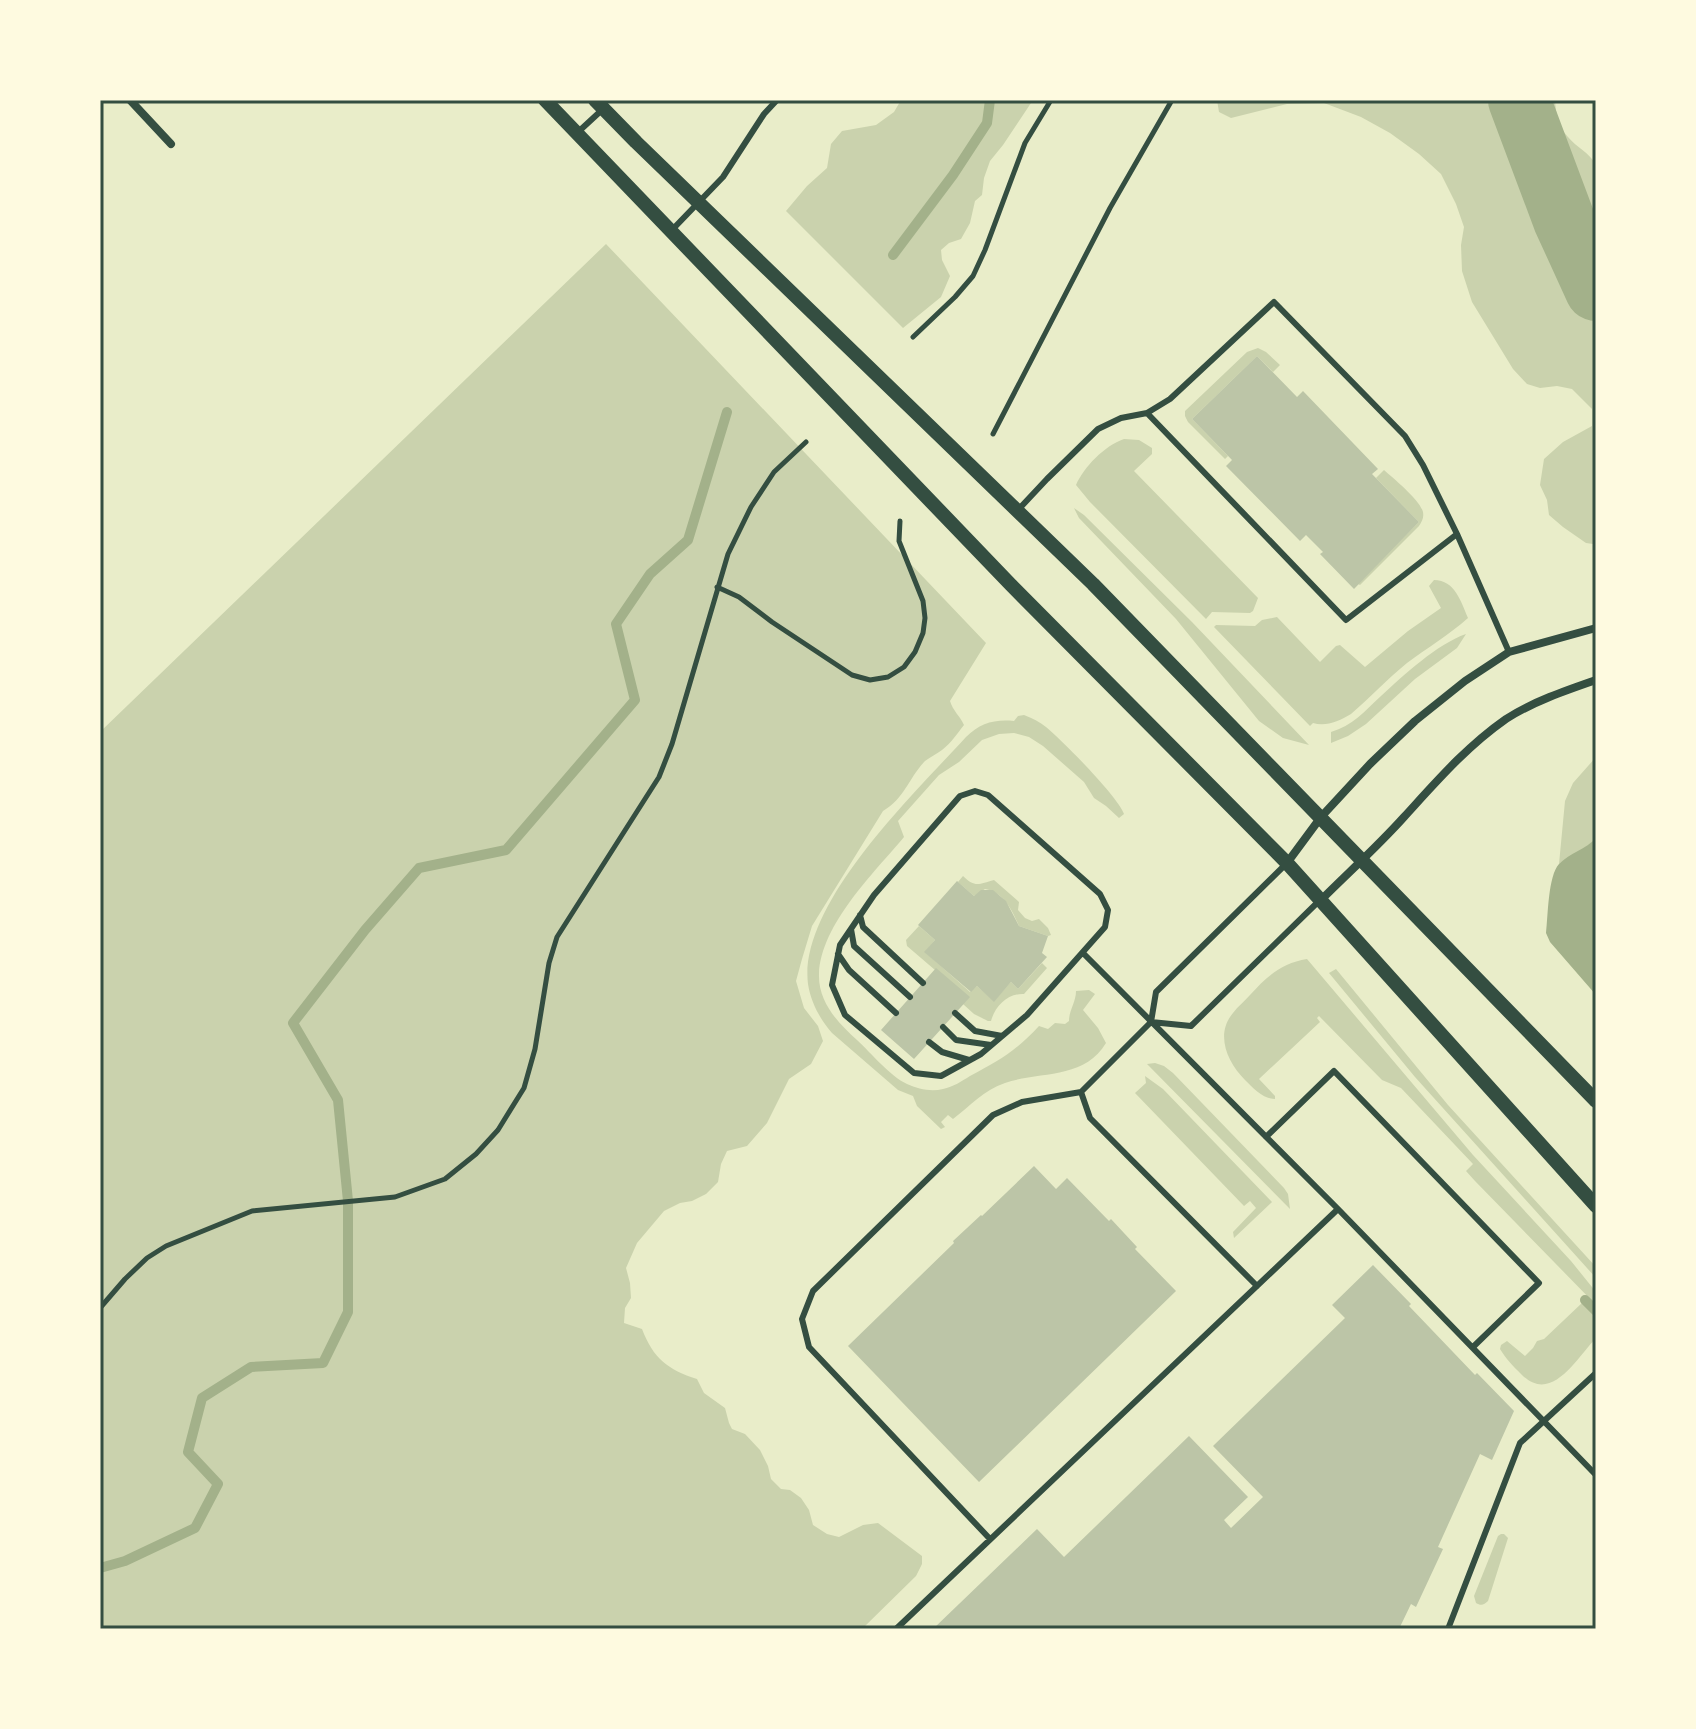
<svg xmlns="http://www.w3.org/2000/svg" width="1696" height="1729" viewBox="0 0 1696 1729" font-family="Lato,sans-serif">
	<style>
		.green { fill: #cad2ad }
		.water { fill: #a3b18a }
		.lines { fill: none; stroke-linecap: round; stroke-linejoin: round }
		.stream { stroke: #a3b18a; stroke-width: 10 }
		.river { stroke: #a3b18a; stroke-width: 62 }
		.building { fill: #bcc5a7 }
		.path { stroke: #344e41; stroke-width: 5 }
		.service { stroke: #344e41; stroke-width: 6 }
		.minor { stroke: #344e41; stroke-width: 8 }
		.tertiary { stroke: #344e41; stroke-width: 14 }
		.neatline { fill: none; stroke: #344e41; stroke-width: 3 }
	</style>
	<rect width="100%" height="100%" fill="#e9edc9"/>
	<!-- green -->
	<path class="green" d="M901 100H1033L1003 145 990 161 984 178 982 195 975 201 970 223 961 239 949 243 941 250 942 260 950 276 941 297 903 328 786 211 807 186 827 168 831 144 842 131 876 125 894 112Z
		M1217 100H1555C1556 114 1558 127 1568 137 1577 148 1589 152 1596 165V546L1593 544 1586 543 1563 527 1549 515 1547 500 1540 485 1544 459 1563 442 1592 426V409L1572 389 1557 386 1540 388 1527 384 1513 369 1472 302 1462 271 1461 245 1464 227 1456 204 1441 174 1419 154 1390 133 1361 117 1324 103 1287 104 1231 118 1219 112Z
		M606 244 986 643 950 701C953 711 960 716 964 725 957 734 951 743 942 750 937 754 930 757 925 761 908 779 905 798 883 811L812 926 802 959 796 981 804 1008 818 1026 823 1041 811 1064 789 1079 767 1123 747 1146 727 1151 721 1164 718 1182 706 1194 692 1201 680 1203 664 1211 637 1243 626 1268 630 1283 631 1298 625 1308 624 1323 642 1329C653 1358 668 1370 697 1379L704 1393 725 1408 729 1423 732 1429 745 1434 760 1450 768 1466 771 1479 781 1489 790 1490 801 1498 809 1510 813 1525 827 1534 839 1537 863 1525 878 1523 922 1556V1564L916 1576 862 1629H100V732Z
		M1258 348 1266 352 1280 365 1273 372 1257 356 1192 419 1228 456 1225 459 1188 422 1185 416V411L1247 352Z
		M1124 439 1139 440 1152 448V454L1134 471 1258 598 1253 611 1250 613 1212 612 1206 619 1090 502 1076 485C1084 467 1104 446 1124 439Z
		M1384 470C1394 479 1420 500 1423 512 1424 518 1422 521 1419 526L1360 585 1358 584 1419 522 1376 478Z
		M1074 508 1084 515 1192 622 1309 745 1283 738 1259 721 1176 619 1079 518Z
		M1434 580C1455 580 1461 602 1468 618 1449 635 1427 648 1407 663 1387 679 1370 698 1351 714 1339 721 1326 727 1313 723L1310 726 1214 627 1216 625 1255 626 1262 620 1277 617 1320 662 1336 646 1340 645 1365 667 1408 631 1441 608 1429 586Z
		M1466 634 1457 648 1415 679 1366 724 1348 736 1331 743V732C1352 726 1365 711 1381 696 1404 675 1437 644 1466 634Z
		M1024 715C1032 718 1040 722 1046 727 1063 741 1118 797 1124 814L1119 818 1106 806 1094 798 1084 782 1043 746 1029 737 1014 733 999 734 982 740 959 762 939 775 898 821 904 837C874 873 821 924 819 974 818 1002 838 1023 857 1040 872 1054 890 1076 907 1084 918 1089 931 1092 943 1089 953 1087 962 1081 970 1076 999 1061 1017 1050 1039 1026L1048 1029 1055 1023 1065 1024 1069 1021C1069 1010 1076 1002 1076 991L1089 990 1095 994 1083 1010 1098 1028 1106 1043C1084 1080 1039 1071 1005 1083 984 1090 970 1106 953 1119L948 1115 941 1122 945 1127 941 1129 917 1106 913 1096 898 1090 832 1033C820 1019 811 1003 808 984 798 904 915 793 966 737 980 723 995 719 1014 721L1018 716Z
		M1596 757V838C1586 849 1572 855 1559 864L1565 801 1573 783Z
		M963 876C975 888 979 884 994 880L1019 902 1018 910 1025 918 1032 921 1039 919 1048 928 1051 935 1048 936 1019 926C1012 910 1004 892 985 889L974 896 958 882Z
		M919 926 935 940 925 952 970 992 977 986 994 1001 1011 982 1018 989 1042 963 1047 968 1024 994C1008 993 995 1006 991 1021H988L974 1014 931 975 935 970 907 946 906 940Z
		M1307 959 1473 1155 1571 1261 1596 1292V1305L1475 1181 1466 1171 1473 1164 1401 1088 1382 1080 1319 1016 1317 1018 1320 1022 1259 1079 1275 1096V1099C1263 1099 1253 1088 1245 1080 1227 1062 1215 1034 1233 1013 1238 1006 1245 1001 1250 995 1267 976 1282 963 1307 959Z
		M1336 969 1448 1105 1596 1267V1278L1415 1077 1329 973Z
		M1155 1063 1164 1066 1173 1073 1284 1188 1288 1194 1290 1209 1147 1064Z
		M1145 1076 1163 1089 1272 1202 1234 1238 1233 1232 1256 1208 1250 1201 1244 1206 1135 1093 1146 1083Z
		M1583 1302 1596 1316V1338C1576 1359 1551 1405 1521 1374 1513 1366 1506 1359 1500 1349L1501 1345 1507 1341 1525 1356 1533 1348 1537 1341 1544 1339Z
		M1501 1534H1504L1508 1538 1488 1601C1484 1605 1481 1606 1476 1603L1474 1596 1498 1536Z"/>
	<!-- water -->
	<path class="water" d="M1596 838V995L1550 942 1546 933C1548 916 1548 876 1559 864 1570 853 1586 849 1596 838Z"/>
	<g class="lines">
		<!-- stream -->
		<path class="stream" d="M893 255 953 175 987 123 990 100
			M1585 1300 1596 1311
			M100 1568 125 1561 195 1528 218 1484 188 1452 202 1398 251 1367 323 1363 348 1312V1201L338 1100 293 1023 365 930 419 868 506 850 635 700 616 624 650 574 688 540 727 412"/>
		<!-- river -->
		<path class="river" d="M1519 100 1564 220 1596 290"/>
	</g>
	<!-- building -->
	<path class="building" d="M1257 356 1297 397 1303 391 1378 469 1372 474 1419 522 1354 589 1320 554 1323 552 1306 535 1300 541 1226 466 1232 460 1192 419Z
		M957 881 974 896 981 890H993L1006 901 1019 926 1048 936 1042 953 1047 957 1018 989 1011 982 994 1002 977 986 971 992 924 952 935 940 918 925Z
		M936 968 970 997 914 1059 881 1030Z
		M1034 1166 1056 1189 1067 1178 1109 1221 1111 1219 1137 1247 1135 1249 1176 1291 979 1482 848 1346 954 1243 953 1241 981 1215 982 1216Z
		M1373 1265 1411 1304 1409 1306 1475 1375 1477 1373 1514 1411 1492 1460 1480 1454 1438 1547 1443 1549 1416 1607 1411 1604 1399 1629H933L1037 1529 1064 1557 1189 1436 1248 1497 1224 1520 1231 1528 1263 1497 1213 1446 1345 1318 1332 1305Z"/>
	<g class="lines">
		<!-- path -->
		<path class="path" d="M913 337 955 297 973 276 985 250 1025 143 1051 100
			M993 434 1110 208 1172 100
			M717 587 739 597 772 622 852 675 870 680 888 677 904 667 915 652 923 633 925 618 923 601 899 541 900 521
			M100 1308 125 1279 147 1258 166 1246 252 1211 395 1197 445 1179 476 1154 498 1130 524 1088 535 1049 549 963 557 937 659 777 672 744 728 554 751 507 774 472 806 442"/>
		<!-- service -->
		<path class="service" d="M577 133 603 109
			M671 231 723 177 764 114 777 100
			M1147 413 1346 620 1457 534
			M1017 511 1047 479 1098 429 1121 418 1147 413 1170 399 1274 302 1405 436 1423 465 1457 534 1509 652
			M975 791 988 795 1100 894 1108 910 1105 927 1027 1015 981 1054 941 1076 914 1073 845 1015 832 985 840 945 874 895 960 796Z
			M860 915 863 927 923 983
			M851 929 854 946 910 997
			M1083 953 1338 1209 1596 1475
			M838 954 849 970 896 1013
			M955 1013 975 1031 1002 1036
			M1151 1022 1191 1026 1320 900
			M943 1027 956 1040 991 1045
			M929 1042 942 1052 969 1060
			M1081 1092 1090 1118 1257 1286
			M1266 1137 1334 1071 1539 1283 1473 1347
			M990 1539 809 1347 802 1319 813 1291 993 1115 1022 1102 1081 1092 1151 1022 1156 992 1287 863
			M896 1629 1338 1209
			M1448 1629 1520 1443 1596 1373"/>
		<!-- minor -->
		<path class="minor" d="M130 100 171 144
			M1287 863 1321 817 1370 764 1415 721 1465 681 1509 652 1596 628
			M1321 900C1349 872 1378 846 1404 817 1436 782 1466 747 1506 719 1532 702 1567 690 1596 680"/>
		<!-- tertiary -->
		<path class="tertiary" d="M545 100 1011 585 1287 863 1596 1206
			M595 100 636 142 1093 584 1596 1101"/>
	</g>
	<!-- border -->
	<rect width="1696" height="1729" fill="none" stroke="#fefae0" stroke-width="204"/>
	<rect x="102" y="102" width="1492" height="1525" class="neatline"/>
</svg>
